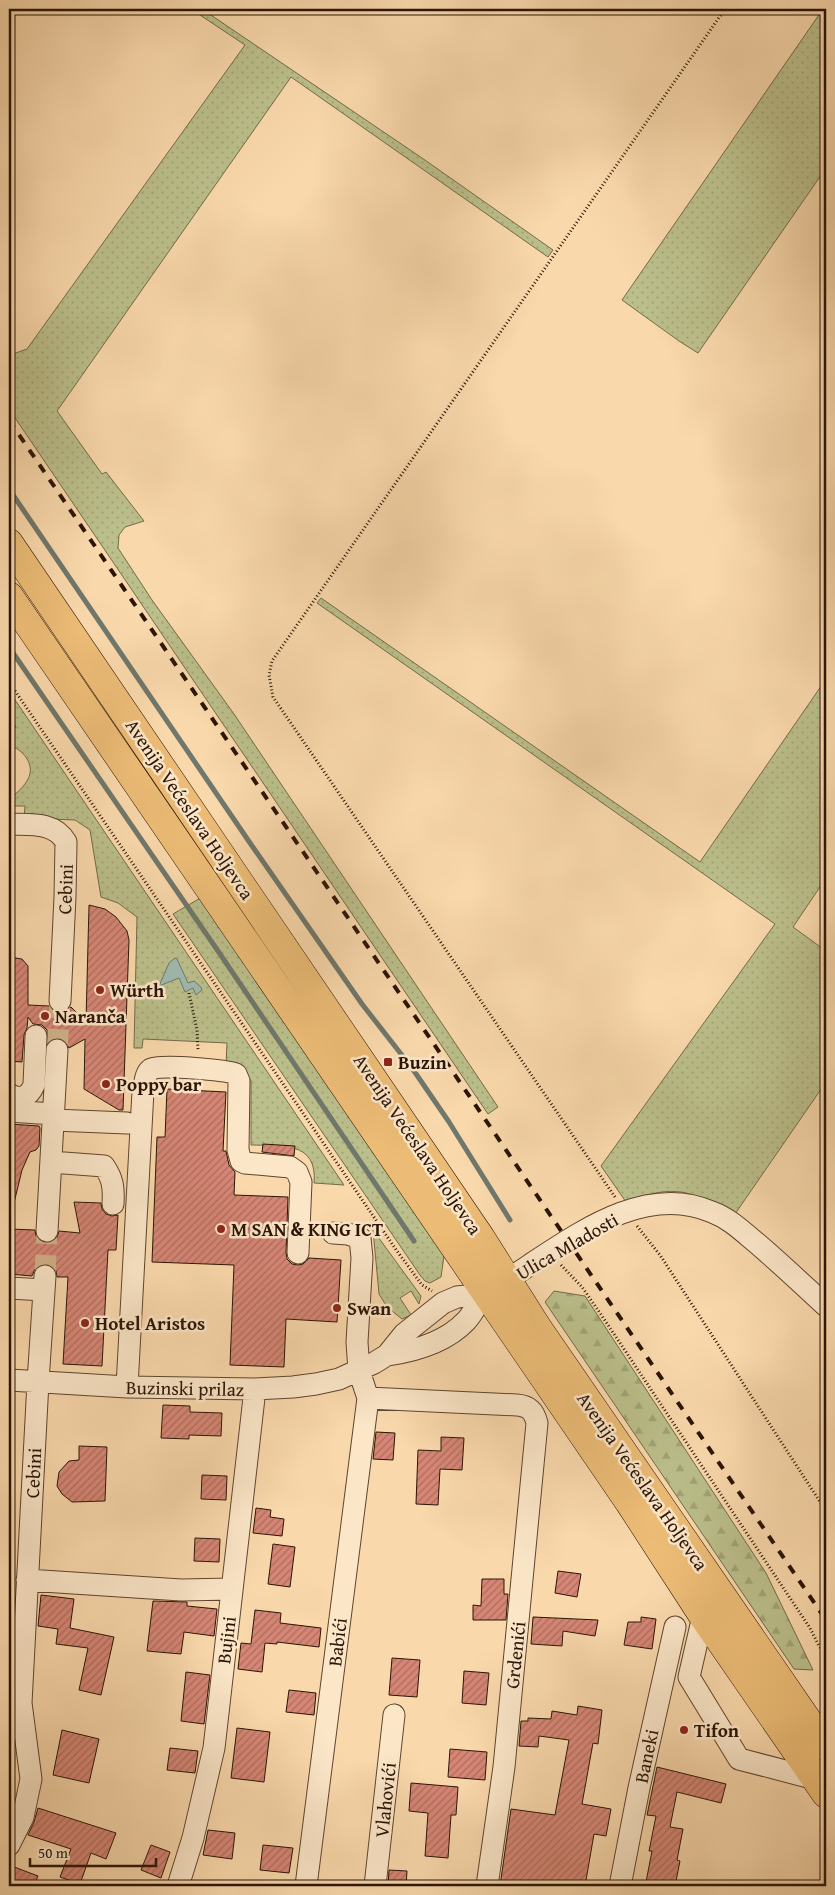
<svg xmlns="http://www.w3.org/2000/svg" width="835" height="1895" viewBox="0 0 835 1895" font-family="'Gentium Book Plus',serif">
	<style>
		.grass { fill: url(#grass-dots); stroke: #736a48 }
		.forest { fill: url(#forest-firs); stroke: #736a48 }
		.water { fill: #9eb9ae; stroke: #70776b }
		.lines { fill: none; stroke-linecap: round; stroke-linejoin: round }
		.stream { stroke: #70776b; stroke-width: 5 }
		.building { fill: url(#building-hatch); stroke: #2b1406 }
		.minor-tunnel { stroke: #d0b18a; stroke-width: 21; stroke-dasharray: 21 11; stroke-linecap: butt }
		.minor-casing { stroke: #5e452f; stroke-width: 23 }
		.major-casing { stroke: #2b1406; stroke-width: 29 }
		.path { stroke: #2b1406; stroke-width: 3; stroke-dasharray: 1 2.5; stroke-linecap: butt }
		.minor { stroke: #fbe6c8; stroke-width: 21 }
		.major { stroke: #ecbc76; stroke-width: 28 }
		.rail { stroke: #2b1406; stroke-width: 4; stroke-dasharray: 9 9; stroke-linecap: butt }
		.poi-dot { fill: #8f2418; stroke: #fbe6c8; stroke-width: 2 }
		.labels { text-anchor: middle; stroke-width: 5; stroke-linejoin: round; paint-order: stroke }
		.street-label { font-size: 19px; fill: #2b1406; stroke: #fbe6c8 }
		.poi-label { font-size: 19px; font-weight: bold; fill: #2b1406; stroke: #fbe6c8; text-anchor: start }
	</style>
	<defs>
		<pattern id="grass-dots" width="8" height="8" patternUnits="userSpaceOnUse" patternTransform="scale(1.25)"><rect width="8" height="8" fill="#bbbf8b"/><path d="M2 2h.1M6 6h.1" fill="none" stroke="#a1a376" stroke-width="1.8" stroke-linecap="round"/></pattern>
		<pattern id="forest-firs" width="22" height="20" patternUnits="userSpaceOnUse" patternTransform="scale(1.25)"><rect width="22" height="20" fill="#bbbf8b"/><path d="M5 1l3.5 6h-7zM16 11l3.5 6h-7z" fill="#a1a376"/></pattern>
		<pattern id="building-hatch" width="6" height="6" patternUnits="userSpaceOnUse" patternTransform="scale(1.25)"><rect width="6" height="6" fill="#d68675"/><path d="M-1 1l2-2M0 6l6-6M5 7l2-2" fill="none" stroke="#ae6c5e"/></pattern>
	</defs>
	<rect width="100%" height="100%" fill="#f9d8ab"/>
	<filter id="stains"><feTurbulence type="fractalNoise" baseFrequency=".004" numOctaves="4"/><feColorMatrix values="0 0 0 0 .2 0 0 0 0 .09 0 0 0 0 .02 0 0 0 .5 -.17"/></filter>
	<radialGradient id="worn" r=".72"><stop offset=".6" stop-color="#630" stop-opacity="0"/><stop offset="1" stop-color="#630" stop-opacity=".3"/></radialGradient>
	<!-- grass -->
	<path class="grass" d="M191 9H202L422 158 553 250 548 257 291 77 57 411 102 474 106 472 144 521 125 527 119 535 118 548 152 600 234 714 498 1107 488 1114 9 409V351L13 354 27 349 245 45Z
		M823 9H826V168L698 353 679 341 622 300Z
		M321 598 700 862 826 679V878L793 927 826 951V1082L735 1214C690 1191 676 1183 626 1202L601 1166 775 924 317 603Z
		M9 691 344 1185 314 1183C318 1141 281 1146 251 1145V1081L245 1070 226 1065 227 1043 143 1039 142 1048H134L137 917 118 903 101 897 90 830 75 820 24 818 25 806H9V799C16 794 24 787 28 779 36 764 22 749 9 745V727H16L9 715Z
		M202 897 384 1165 444 1256 441 1277 430 1283 425 1281 420 1275 173 914Z
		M373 1230 421 1296 419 1304 411 1291 400 1298 411 1315 402 1319 387 1307 379 1294Z"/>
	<!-- forest -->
	<path class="forest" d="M554 1291 585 1296 766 1573 813 1670 794 1669 545 1302Z"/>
	<!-- water -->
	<path class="water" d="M175 958 177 959 188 983 194 981 201 987 202 990 196 995 193 988 185 992 179 978 159 986 169 963Z"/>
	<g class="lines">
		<!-- stream -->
		<path class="stream" d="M9 489 248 840 362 1004 412 1068 449 1122 510 1220
			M9 647 218 951 414 1241"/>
	</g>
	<!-- building -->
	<path class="building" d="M89 905 105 909 116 917 127 931 129 940 123 1110H119L84 1089 85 1039 69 1048 64 1040 58 1038 52 1039 48 1042 47 1030 42 1025 33 1024 28 1017 27 1028 24 1035 22 1062 9 1061V957L22 959 28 966V1005L49 1006 53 1011 60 1013 66 1012 71 1007 86 1022Z
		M167 1089 226 1092 223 1151H226L229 1165 235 1172 234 1195 288 1197 286 1252 287 1259 292 1264 298 1265 303 1264 309 1258 341 1260 337 1322 286 1319 284 1367 230 1365 234 1265 152 1262 157 1137H165Z
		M9 1124 39 1126 40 1128 39 1146 36 1150 30 1152 22 1170 14 1203 9 1202Z
		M263 1144 295 1146 294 1156 262 1152Z
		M74 1202 101 1203 102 1209 106 1214 112 1216 118 1215 116 1250H108L102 1366 63 1364 68 1277H57L56 1271 52 1266 45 1264 40 1265 35 1269 32 1276 9 1274V1229L35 1230 36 1236 40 1241 47 1243 52 1242 57 1238 59 1231 80 1233Z
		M163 1405 190 1406V1412L222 1413 221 1436 189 1435V1439L161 1438Z
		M376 1432 395 1433 393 1460 373 1459Z
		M441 1437 464 1438 462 1470 440 1469 438 1505 416 1504 418 1450 441 1451Z
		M79 1446 107 1447 105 1501 72 1502 62 1494 57 1486 59 1472 69 1461 79 1460Z
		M202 1475 227 1476 226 1500 201 1499Z
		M256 1508 271 1510 270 1517 284 1519 282 1536 253 1533Z
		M195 1538 220 1539 219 1562 194 1561Z
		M273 1544 295 1547 290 1587 268 1584Z
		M558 1571 581 1574 577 1597 555 1593Z
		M482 1579H504V1594H508L506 1620H473V1605L481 1606Z
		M41 1595 74 1599 70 1628 114 1637 101 1695 79 1690 88 1648 56 1644 58 1629 38 1626Z
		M153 1601 187 1602V1606L217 1609 214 1636 184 1632 181 1654 147 1651Z
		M255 1610 281 1613 280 1623 321 1628 319 1647 277 1642V1644L265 1643 262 1672 238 1669 241 1643 251 1644Z
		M533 1617 598 1620 595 1636 563 1631 562 1646 531 1644Z
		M641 1617 656 1619 652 1649 624 1645 628 1622H641Z
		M392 1658 420 1660 417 1697 389 1695Z
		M464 1671 489 1673 486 1705 462 1703Z
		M186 1672 210 1675 204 1724 181 1721Z
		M289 1690 316 1693 314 1715 286 1712Z
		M578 1706 602 1710 598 1744 593 1743 582 1804 611 1809 606 1836 594 1834 585 1886H562L542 1883 541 1886H500L511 1809 555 1815 569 1740 539 1736 538 1747 519 1746 521 1721H528V1718L551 1719 552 1711 577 1715Z
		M237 1728 270 1732 264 1782 231 1778Z
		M62 1730 99 1739 89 1783 53 1775Z
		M170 1748 198 1751 195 1773 167 1770Z
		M450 1749 487 1752 485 1780 448 1777Z
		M657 1767 726 1784 721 1803 677 1792 670 1827 683 1829 677 1860 680 1861 675 1886 646 1882 652 1851H649L656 1816 647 1815Z
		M411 1783 458 1787 456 1815H451L448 1858 425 1856 428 1813 409 1811Z
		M38 1808 116 1833 106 1859 91 1853 80 1884 60 1877 71 1849 28 1835 34 1822Z
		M208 1830 235 1833 232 1859 203 1855Z
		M151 1845 170 1852 161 1878 141 1870Z
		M263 1845 293 1848 289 1873 260 1870Z
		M9 1865 38 1876 34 1886H9Z
		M389 1870 407 1871 406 1886H388Z"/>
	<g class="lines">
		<!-- minor-tunnel -->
		<path class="minor-tunnel" d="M57 1050 60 1001
			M45 1276 47 1231"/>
		<defs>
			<path id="minor" d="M9 824C29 825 54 821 66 842L65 897 60 1001
				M9 1094C20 1101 29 1097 34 1085L36 1036
				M9 1111 53 1114
				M53 1120 127 1123
				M51 1162 104 1166C113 1179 114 1188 113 1204
				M47 1231 57 1050
				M333 1233 348 1234 360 1238 362 1258 357 1342 359 1371 368 1398 517 1405C529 1406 534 1411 537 1423L504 1767 487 1886
				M9 1288 44 1290
				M387 1355C416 1351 446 1342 466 1321 474 1313 478 1300 487 1294 500 1283 517 1274 531 1264 583 1230 648 1184 712 1212 728 1218 740 1229 753 1240 778 1261 802 1284 826 1306
				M9 1380 127 1387 255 1389 293 1387 316 1384 339 1379 374 1363 387 1355 404 1334 443 1303 457 1297 485 1294
				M127 1387 143 1091C145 1084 145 1073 151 1069 158 1064 227 1070 236 1074L239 1081 238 1150 241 1161 245 1163 290 1167 297 1172 301 1182 298 1253
				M27 1580 181 1590 232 1589
				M703 1616 689 1677 739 1759 816 1779
				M9 1845 23 1817 31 1779 21 1703 38 1382 45 1276
				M178 1886 193 1838 214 1748 255 1389
				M306 1886 368 1398
				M375 1886 394 1715
				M620 1886 639 1788 675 1627"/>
			<path id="major" d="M9 543 481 1238 537 1327 826 1747
				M9 596 629 1502 703 1616 826 1794"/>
		</defs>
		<!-- minor casing -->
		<use href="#minor" class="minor-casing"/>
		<!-- major casing -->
		<use href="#major" class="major-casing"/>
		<!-- path -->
		<path class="path" d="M9 682 397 1251 422 1285 432 1291
			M189 993 197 1030 198 1051
			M615 1197 273 697 269 675 272 661 725 9
			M637 1226 660 1255 824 1508
			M561 1265 582 1287 602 1316 810 1628 819 1646 826 1655"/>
		<!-- minor -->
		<use href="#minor" class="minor"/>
		<!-- major -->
		<use href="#major" class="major"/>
		<!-- rail -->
		<path class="rail" d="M9 420 826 1620"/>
	</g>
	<!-- markers -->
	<g class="poi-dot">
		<circle cx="100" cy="990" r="5"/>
		<circle cx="45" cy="1016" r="5"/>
		<rect x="383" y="1057" width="10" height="10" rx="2.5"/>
		<circle cx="106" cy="1084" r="5"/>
		<circle cx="221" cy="1229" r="5"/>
		<circle cx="337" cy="1308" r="5"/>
		<circle cx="85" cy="1323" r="5"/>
		<circle cx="684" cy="1730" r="5"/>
	</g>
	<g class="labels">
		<!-- street labels -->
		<g class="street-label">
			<text transform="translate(190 809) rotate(56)" y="7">Avenija Većeslava Holjevca</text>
			<text transform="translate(65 889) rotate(-88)" y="7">Cebini</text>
			<text transform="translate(418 1144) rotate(56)" y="7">Avenija Većeslava Holjevca</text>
			<text transform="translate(567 1246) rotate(-30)" y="7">Ulica Mladosti</text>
			<text transform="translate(185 1388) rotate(1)" y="7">Buzinski prilaz</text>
			<text transform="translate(33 1473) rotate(-87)" y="7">Cebini</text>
			<text transform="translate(643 1481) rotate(55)" y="7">Avenija Većeslava Holjevca</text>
			<text transform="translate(226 1640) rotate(-83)" y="7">Bujini</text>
			<text transform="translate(337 1642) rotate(-83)" y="7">Babići</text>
			<text transform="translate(515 1655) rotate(-84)" y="7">Grdenići</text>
			<text transform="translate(646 1756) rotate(-78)" y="7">Baneki</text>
			<text transform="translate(385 1800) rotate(-84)" y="7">Vlahovići</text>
		</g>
		<!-- poi labels -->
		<g class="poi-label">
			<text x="110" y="997">Würth</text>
			<text x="55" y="1023">Naranča</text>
			<text x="398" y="1069">Buzin</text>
			<text x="116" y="1091">Poppy bar</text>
			<text x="231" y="1236">M SAN &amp; KING ICT</text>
			<text x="347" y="1315">Swan</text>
			<text x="95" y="1330">Hotel Aristos</text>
			<text x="694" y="1737">Tifon</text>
		</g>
	</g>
	<!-- margin -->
	<rect width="835" height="1895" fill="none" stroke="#f9d8ab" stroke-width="30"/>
	<rect x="10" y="10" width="815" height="1875" fill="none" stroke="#2b1406" stroke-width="2.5"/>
	<rect x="15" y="15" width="805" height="1865" fill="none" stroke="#2b1406"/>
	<!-- scale -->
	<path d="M30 1858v8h126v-8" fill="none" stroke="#2b1406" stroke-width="2.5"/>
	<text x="38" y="1858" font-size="15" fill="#2b1406" stroke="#fbe6c8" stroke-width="4" paint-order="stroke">50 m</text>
	<rect width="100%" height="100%" filter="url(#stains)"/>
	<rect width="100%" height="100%" fill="url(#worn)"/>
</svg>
